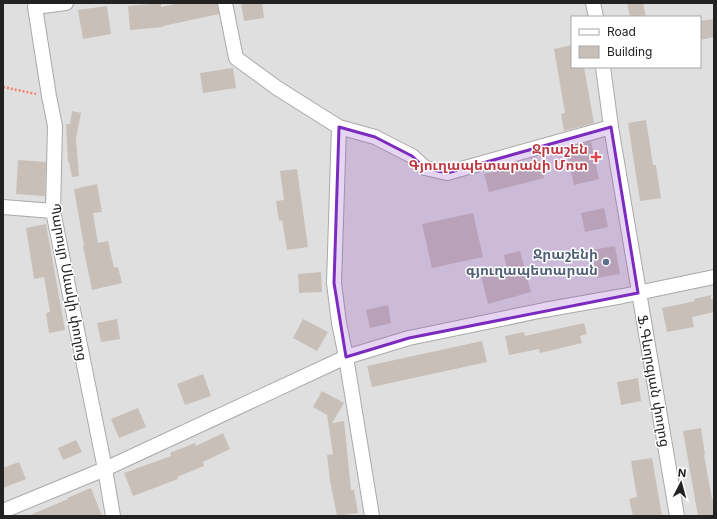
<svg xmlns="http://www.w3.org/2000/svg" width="717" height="519" viewBox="0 0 717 519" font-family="Inter,'Noto Sans Armenian',sans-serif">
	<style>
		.residential { fill: #e0dfdf; fill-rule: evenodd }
		.building { fill: #c7bfb8 }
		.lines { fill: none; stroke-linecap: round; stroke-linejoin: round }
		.street-casing { stroke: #a9a9a9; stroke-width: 16 }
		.path { stroke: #fa8072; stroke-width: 2.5; stroke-dasharray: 2 2; stroke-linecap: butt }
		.street { stroke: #fff; stroke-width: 14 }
		.marked { fill: #7b2cbf; fill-opacity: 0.2; stroke: #7b2cbf; stroke-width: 3; stroke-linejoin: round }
		.health-dot { fill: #e0444e; stroke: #fff; stroke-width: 1.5 }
		.service-dot { fill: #5c6f8a; stroke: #fff; stroke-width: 1.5 }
		.labels { text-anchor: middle; stroke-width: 3; stroke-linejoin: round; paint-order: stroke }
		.health-label { font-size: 14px; font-weight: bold; fill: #be3a42; stroke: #fff; text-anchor: end }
		.service-label { font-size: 14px; font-weight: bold; fill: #4e5e75; stroke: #fff; text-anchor: end }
		.street-label { font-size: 14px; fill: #222; stroke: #fff }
	</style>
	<rect width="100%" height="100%" fill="#f2efe9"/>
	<!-- residential -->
	<path class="residential" d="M3 3H714V516H3ZM572 17H700V67H572Z"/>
	<!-- building -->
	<path class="building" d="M161 3V7L180 3H217L219 14 163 26V27L130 30 128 6Z
		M241 3H262L264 18 244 21Z
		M627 3H643L646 17H630Z
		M107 6 111 34 83 39 78 10Z
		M714 19V37L700 40V21Z
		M572 45V67H584L594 123 564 131 561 114 565 113 554 49Z
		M233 68 236 88 203 93 200 73Z
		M72 111 81 113 76 139 79 176 72 177 69 162H68L66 124H70Z
		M646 120 653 165H656L661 198 640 201 628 123Z
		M591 141 599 179 574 185 566 149Z
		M18 160 46 162 45 196 16 194Z
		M539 160 544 178 489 192 484 174Z
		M297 169 308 247 287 250 282 220 279 221 276 201 284 200 280 171Z
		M97 184 102 212 93 213 98 243 108 241 114 268 118 267 122 283 92 290 83 246H84L74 189Z
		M604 208 608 227 585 232 581 213Z
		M473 213 483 257 432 268 422 224Z
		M46 224 65 330 49 333 46 313 50 312 44 277 34 279 26 228Z
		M615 246 620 274 597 278 592 250Z
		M520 251 531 292 488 304 481 276 507 269 504 255Z
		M321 272 322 292 299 293 298 274Z
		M711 295V299H714V312L692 317 694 327 667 332 662 308 695 301 694 299Z
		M388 305 391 323 370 328 366 310Z
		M117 319 120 339 101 342 97 323Z
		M303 319 328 332 317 351 293 338Z
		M584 323 587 334 580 336 582 343 540 353 539 349 509 355 505 336 524 332 525 336Z
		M482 341 487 362 372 387 367 366Z
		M203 374 211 396 185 405 177 384Z
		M638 378 641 401 621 405 617 382Z
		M322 391 344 403 332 423 344 421 351 490H354L358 513 337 516 330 481 327 455 333 454 327 415 313 407Z
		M138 408 146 427 119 438 111 419Z
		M701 428 705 455H704L712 499H714V516H698L683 431Z
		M223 433 230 449 203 462 204 466 177 477 178 479 133 496 124 473 171 456 170 453 195 443 196 446Z
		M76 440 82 452 63 460 58 448Z
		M652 458 662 516H633L629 499 637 497 631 461Z
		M19 462 26 479 3 488V468Z
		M91 488 102 516H28L68 499 67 498Z"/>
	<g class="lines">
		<defs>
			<path id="street" d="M66 3 35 7 49 96 55 126 53 211 105 469 113 516
				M225 3 236 58 277 88 339 127 375 137 412 156 425 168 447 173 611 127
				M593 3 596 17
				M603 67 611 127 677 516
				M339 127 334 283 339 323 346 357 372 516
				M3 207 53 211
				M3 511 105 469 346 357 409 338 544 310 623 296 714 277"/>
		</defs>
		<!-- street casing -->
		<use href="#street" class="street-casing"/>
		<!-- path -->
		<path class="path" d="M3 87 36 94"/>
		<!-- street -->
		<use href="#street" class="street"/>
	</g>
	<!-- marked area -->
	<path class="marked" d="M339 127 375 137 412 156 425 168 447 173 611 127 638 293 409 338 346 357 334 283Z"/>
	<!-- markers -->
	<path class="health-dot" d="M594 151h4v4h4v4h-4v4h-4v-4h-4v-4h4z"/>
	<circle class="service-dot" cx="606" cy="262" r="4"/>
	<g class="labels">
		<!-- health labels -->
		<g class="health-label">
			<text x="588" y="154">Ջրաշեն<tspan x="588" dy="16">Գյուղապետարանի Մոտ</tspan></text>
		</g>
		<!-- service labels -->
		<g class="service-label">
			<text x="598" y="259">Ջրաշենի<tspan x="598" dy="16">գյուղապետարան</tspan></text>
		</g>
		<!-- street labels -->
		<g class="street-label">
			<text transform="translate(69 282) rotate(80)" y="5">Պարույր Սևակի փողոց</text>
			<text transform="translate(654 381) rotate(80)" y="5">Ֆ.Գևորգյան փողոց</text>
		</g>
	</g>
	<!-- border -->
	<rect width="717" height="519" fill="none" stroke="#222222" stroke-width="8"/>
	<!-- legend -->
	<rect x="571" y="16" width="130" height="52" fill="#ffffff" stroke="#a7a7a7"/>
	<rect x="579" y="29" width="20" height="6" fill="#ffffff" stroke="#a7a7a7"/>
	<text x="607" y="36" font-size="12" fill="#222222">Road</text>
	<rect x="579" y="46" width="20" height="12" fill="#c7bfb8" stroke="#a7a7a7"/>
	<text x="607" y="56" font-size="12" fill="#222222">Building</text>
	<!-- north arrow -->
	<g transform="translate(681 483) rotate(6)" stroke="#ffffff" stroke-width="3" paint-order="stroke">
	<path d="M0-3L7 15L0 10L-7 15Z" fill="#222222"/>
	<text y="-6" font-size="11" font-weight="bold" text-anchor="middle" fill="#222222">N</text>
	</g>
</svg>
